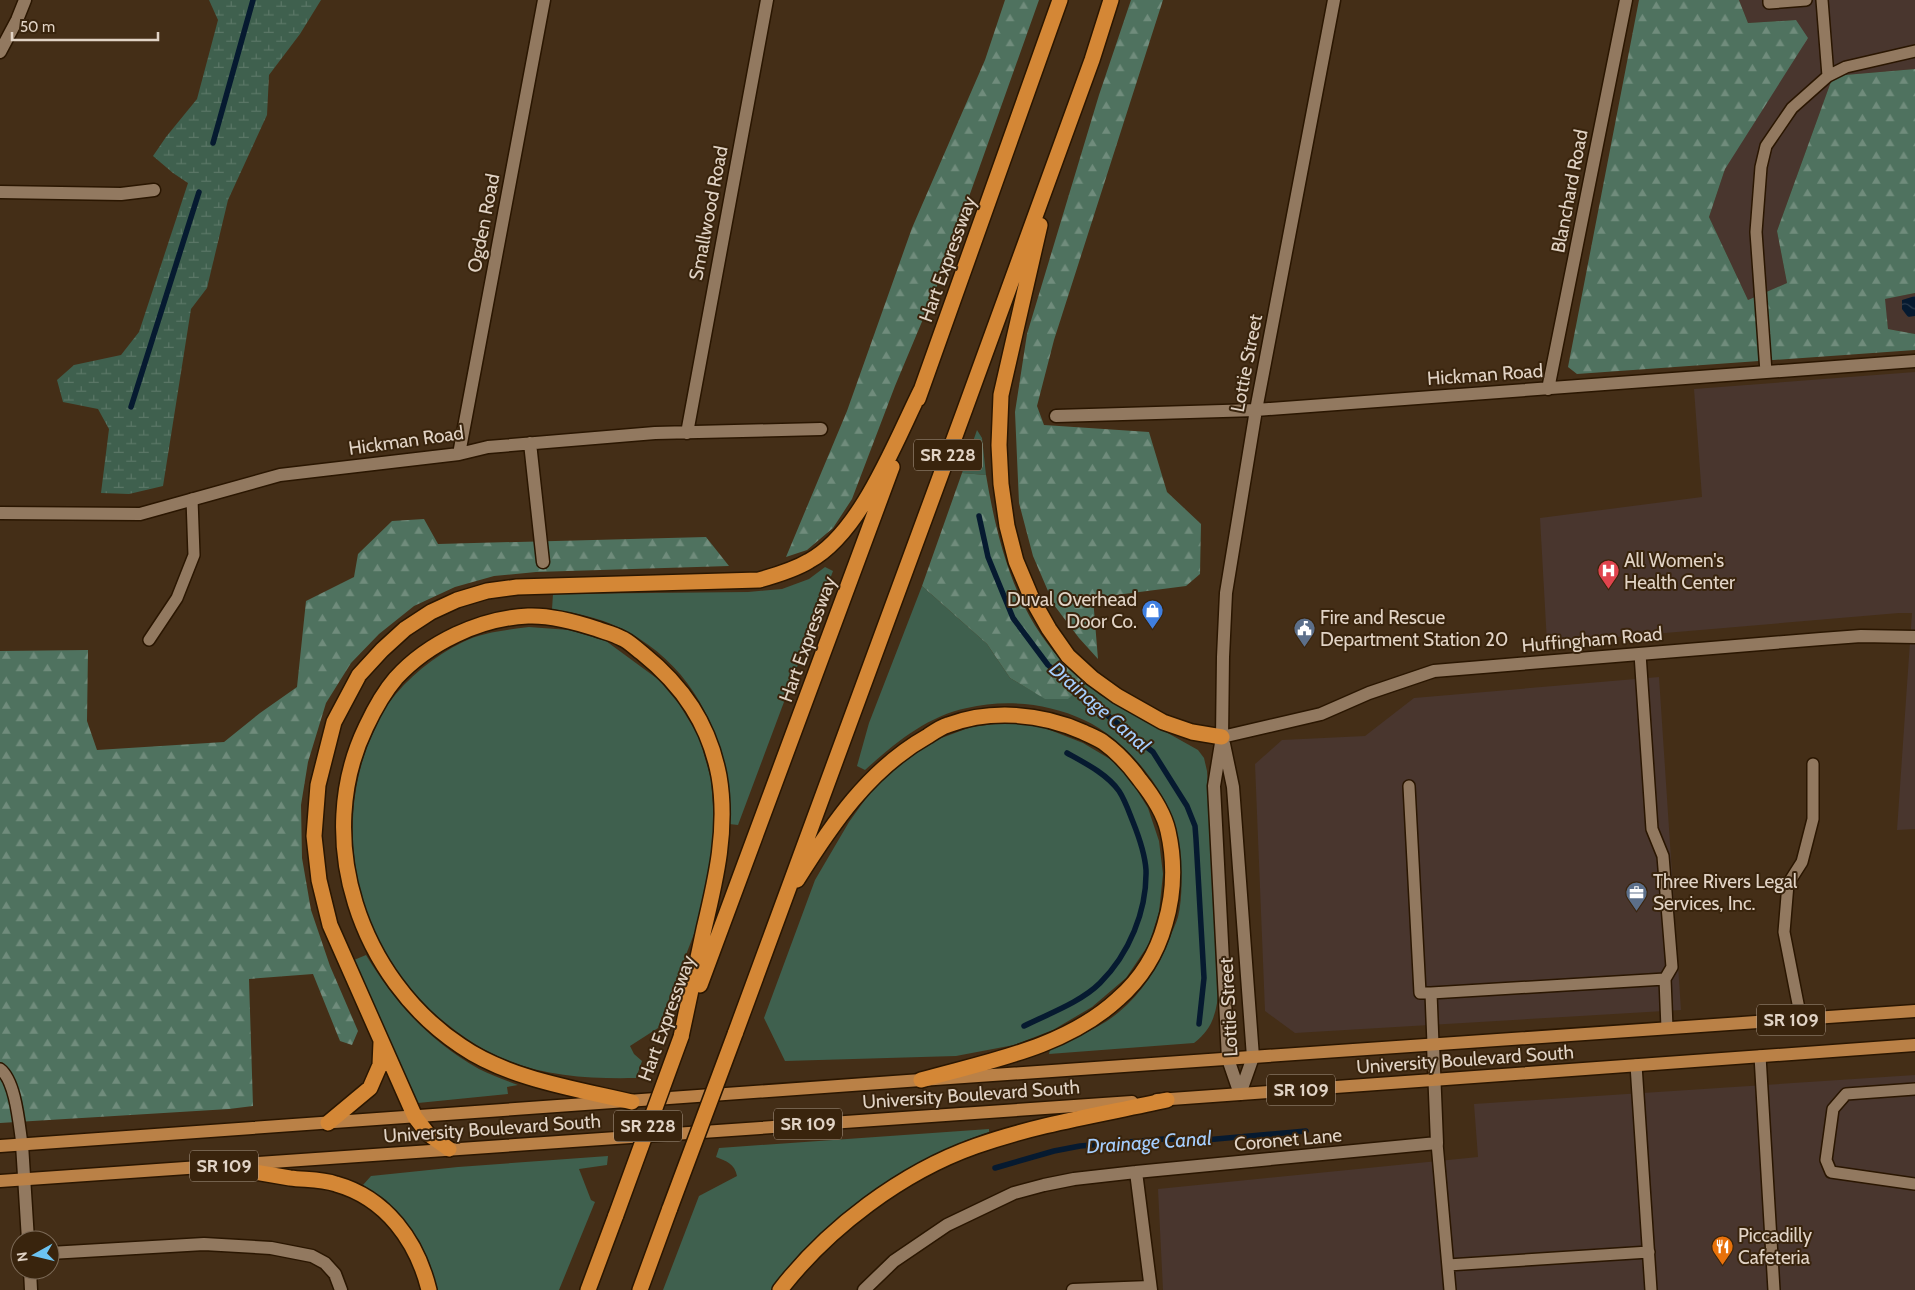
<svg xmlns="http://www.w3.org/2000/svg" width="1915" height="1290" viewBox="0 0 1915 1290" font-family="Cabin,sans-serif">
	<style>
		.commercial { fill: #49362e }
		.green { fill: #3f604e }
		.forest { fill: url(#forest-firs) }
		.wetland { fill: url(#wetland-marsh) }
		.water { fill: url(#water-waves) }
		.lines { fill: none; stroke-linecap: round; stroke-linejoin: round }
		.stream { stroke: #061a30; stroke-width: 5.5 }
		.service-casing { stroke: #2a1601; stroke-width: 14 }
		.minor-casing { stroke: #2a1601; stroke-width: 15 }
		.primary-casing { stroke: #2a1601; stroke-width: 15 }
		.motorway-casing { stroke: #2a1601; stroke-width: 18 }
		.service { stroke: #927960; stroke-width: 11 }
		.minor { stroke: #927960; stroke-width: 12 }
		.primary { stroke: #ba8147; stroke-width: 12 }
		.motorway { stroke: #d48736; stroke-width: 15 }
		.motorway-bridge-casing { stroke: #2a1601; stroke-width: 18; stroke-linecap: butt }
		.motorway-bridge { stroke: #d48736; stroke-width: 15 }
		.labels { text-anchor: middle; stroke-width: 4; stroke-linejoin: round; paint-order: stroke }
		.shield { fill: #39240d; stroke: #af9e8e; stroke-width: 1 }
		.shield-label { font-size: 18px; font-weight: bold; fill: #e1d3c5 }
		.street-label { font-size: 19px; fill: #e1d3c5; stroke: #39240d }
		.poi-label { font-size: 19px; fill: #e1d3c5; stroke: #39240d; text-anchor: start }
		.water-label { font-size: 20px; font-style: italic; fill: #a5cefe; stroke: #39240d }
	</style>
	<defs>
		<pattern id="forest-firs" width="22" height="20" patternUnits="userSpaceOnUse" patternTransform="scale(1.25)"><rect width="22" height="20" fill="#4f725f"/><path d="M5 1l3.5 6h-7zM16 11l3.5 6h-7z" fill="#708c7c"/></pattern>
		<pattern id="wetland-marsh" width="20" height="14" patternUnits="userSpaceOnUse" patternTransform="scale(1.25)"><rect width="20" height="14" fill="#3f604e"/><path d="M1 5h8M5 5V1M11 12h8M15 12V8" fill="none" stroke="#5a7666"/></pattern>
		<pattern id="water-waves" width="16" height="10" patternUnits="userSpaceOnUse" patternTransform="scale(1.25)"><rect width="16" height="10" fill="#061a30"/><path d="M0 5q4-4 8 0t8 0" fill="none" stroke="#2a3a4c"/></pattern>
	</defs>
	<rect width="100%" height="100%" fill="#442e17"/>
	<!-- commercial -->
	<path class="commercial" d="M1739 0H1915V69L1833 76 1777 231 1787 283 1748 300 1709 217 1725 169 1796 20 1748 23Z
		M1915 293V334L1888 329 1884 299Z
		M1915 372V829L1897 830 1912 613H1899L1547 643 1540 518 1702 497 1694 389Z
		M1659 677 1681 1010 1295 1033 1265 1011 1255 764 1282 740 1365 736 1414 698Z
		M1915 1075V1290H1163L1158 1189 1478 1157 1474 1104Z"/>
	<!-- green -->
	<path class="green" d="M977 430 982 438 986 475 962 473Z
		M825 567 833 571 738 825 729 824C729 812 730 800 729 789 719 719 684 658 618 627 597 617 574 613 552 609L553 594 748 592 782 589 809 579Z
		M922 586 987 644 1010 678 1046 699 1085 683 1100 695 1198 750 1204 758 1207 771 1219 986C1217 1010 1214 1028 1194 1043L1049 1054 1050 1050C1073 1038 1099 1029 1119 1012 1142 993 1160 965 1170 938 1172 931 1176 924 1178 917 1186 883 1180 829 1164 799 1146 767 1117 735 1084 720 1048 703 1005 699 967 708 927 716 894 744 865 770L857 766 869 723Z
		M529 627 569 630 606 641 659 680 679 704 699 737 711 779 714 820 712 862 697 926 658 1028 630 1046 634 1054 642 1061 636 1078C586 1079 535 1076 489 1052 441 1026 399 985 376 935 346 872 344 790 376 727 379 719 383 710 388 704 407 678 434 656 463 642 483 632 506 630 529 627Z
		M1010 722 1045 728 1083 743 1115 762 1133 784 1148 808 1159 841 1163 874 1159 912 1149 944 1126 978 1092 1007 1053 1030 1014 1045 956 1056 785 1061 764 1018 815 880 849 822 877 783 906 757 936 740 971 727Z
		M366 955C395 1003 429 1041 479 1069 491 1075 505 1080 518 1085L507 1087 508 1094 418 1103 354 960Z
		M989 1129V1132L964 1141 963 1144C932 1161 899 1177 869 1196 831 1220 801 1255 773 1290H663L699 1196 737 1176C735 1164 726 1161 716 1157L719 1148Z
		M608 1156 607 1165 579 1169 591 1200 595 1202 559 1290H436L430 1264 419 1240 386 1200 363 1185 371 1176 458 1167Z"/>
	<!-- forest -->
	<path class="forest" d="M1005 0H1039L939 281 895 386 852 499 833 528 807 550 786 557 847 411 912 228 985 60Z
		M1131 0H1163L1054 340 1037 406 1044 425 1149 432 1167 492 1201 524 1200 574 1186 586 1093 598 1098 659 1079 638 1054 605 1033 556 1019 503 1015 412 1027 334 1099 95Z
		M1639 0H1739L1748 23 1796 20 1808 38 1725 169 1709 217 1748 300 1787 283 1777 231 1833 76 1915 69V293L1885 299 1888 329 1915 334V350L1577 374 1568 367Z
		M962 473 986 475C997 540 1014 608 1060 659 1067 667 1077 675 1085 683L1068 699H1045L1010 678 987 644 922 586Z
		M424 519 438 544 706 537 729 566 536 572 494 576 455 587 414 606 379 634 351 663 326 703 308 762 301 805 302 858 311 910 330 966 358 1031 352 1045 340 1041 313 974 249 979 253 1106 229 1109 0 1123V651L88 650 87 721 97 750 224 742 260 713 297 687 306 601 354 577 358 554 392 521Z"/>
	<!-- wetland -->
	<path class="wetland" d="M209 0H321L300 34 269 75 267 115 228 200 207 288 191 309 163 486 129 494 101 493 109 429 98 409 63 402 57 380 74 365 121 355 139 332 188 183 173 173 153 156 166 137 197 99 218 20Z"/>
	<!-- water -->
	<path class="water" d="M1915 296V316L1908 317 1902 309V300Z"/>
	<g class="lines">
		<!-- stream -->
		<path class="stream" d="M213 143 253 0
			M131 407 199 192
			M979 516 988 557 1013 618 1048 665 1082 695 1153 752 1187 806 1195 826 1196 839 1204 978 1199 1024
			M1024 1026C1048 1014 1081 1002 1100 983 1129 954 1147 911 1146 870 1145 854 1139 837 1133 822 1129 812 1125 800 1119 791 1107 774 1085 763 1067 753
			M995 1168 1054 1151 1080 1146 1164 1139 1205 1140 1306 1131"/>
		<defs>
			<path id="service" d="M1769 0V3L1806 0
				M1822 0 1828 76
				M1766 372 1756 232 1761 167 1766 146 1792 108 1828 76 1846 67 1915 51
				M149 640 177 598 194 555 192 499
				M1640 654 1652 829 1663 856 1672 967 1665 979 1667 1028
				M1409 786 1420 993H1431L1433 1044
				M1431 993 1665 979
				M1801 1019 1784 932 1788 884 1802 862 1813 819V764
				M1760 1056 1774 1290
				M1636 1065 1651 1290
				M0 1069C16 1081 19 1125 22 1144
				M1915 1089 1846 1094 1833 1109 1826 1160 1831 1172 1915 1184
				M1437 1143 1450 1290
				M1448 1265 1649 1252"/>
			<path id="minor" d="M0 52 17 20 25 0
				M0 192 121 194 154 190
				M1548 389 1626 0
				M1056 416 1256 410 1915 361
				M687 433 767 0
				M530 443 543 562
				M459 454 544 0
				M0 513 140 514 280 475 459 454 488 447 655 433 821 429
				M1222 737 1321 714 1369 693 1434 671 1821 639 1861 636 1915 637
				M1224 744 1233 787 1253 1057 1240 1094
				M1240 1094 1228 1059 1214 786 1222 737 1223 657 1226 593 1256 410 1334 0
				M22 1144 28 1240
				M1136 1172 1151 1290
				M50 1253 204 1244 271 1248 312 1256 325 1263 335 1274 341 1290
				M30 1270 31 1290
				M864 1290 894 1261 947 1225 1014 1193 1044 1185 1074 1179 1136 1172 1437 1143 1433 1044
				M1073 1290 1150 1287"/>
			<path id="primary" d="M1157 1100 1915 1045
				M0 1146 921 1080 1915 1011
				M0 1181 1132 1102"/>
			<path id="motorway" d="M1040 225 1001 395 999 445 1001 484 1007 526 1016 561 1032 599 1049 629 1068 656 1092 678 1117 696 1163 722 1192 732 1222 737
				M918 399 1060 0
				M797 880C832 824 869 769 928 736 934 732 941 727 948 725 991 709 1041 713 1083 732 1089 735 1097 738 1103 742 1117 752 1130 766 1140 780 1152 795 1164 813 1168 831 1175 862 1174 894 1165 924 1157 953 1141 979 1118 999 1065 1048 988 1061 921 1080
				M700 985 892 467
				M735 1034 965 409 1092 60 1111 0
				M632 1102C576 1089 509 1079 461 1046 360 979 312 839 366 727 374 710 383 693 396 678 428 643 480 618 528 616 551 615 576 622 597 629 605 632 614 634 621 638 629 641 635 648 642 653 683 686 709 724 719 776 728 828 716 879 704 929 696 965 689 1001 681 1037
				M328 1123 370 1088 380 1065 381 1042
				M449 1149 428 1134 415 1117 330 925 319 880 314 836 318 785 334 722 359 675 382 650 405 629 431 612 457 600 487 591 517 587 759 580C777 575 794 570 809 561 861 533 895 442 921 390
				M219 1166C242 1170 266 1174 290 1178 305 1180 321 1179 336 1184 386 1198 417 1241 429 1290
				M588 1290 616 1215
				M640 1290 670 1208
				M780 1290C828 1228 902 1172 976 1146 1038 1124 1104 1114 1167 1100"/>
		</defs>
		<!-- service casing -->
		<use href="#service" class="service-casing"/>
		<!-- minor casing -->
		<use href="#minor" class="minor-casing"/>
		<!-- primary casing -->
		<use href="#primary" class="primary-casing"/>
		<!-- motorway casing -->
		<use href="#motorway" class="motorway-casing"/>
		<!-- service -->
		<use href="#service" class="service"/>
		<!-- minor -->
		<use href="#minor" class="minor"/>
		<!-- primary -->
		<use href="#primary" class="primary"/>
		<!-- motorway -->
		<use href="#motorway" class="motorway"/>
		<defs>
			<path id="motorway-bridge" d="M670 1208 735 1034
				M616 1215 681 1037"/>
		</defs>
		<!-- motorway-bridge casing -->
		<use href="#motorway-bridge" class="motorway-bridge-casing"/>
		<!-- motorway-bridge -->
		<use href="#motorway-bridge" class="motorway-bridge"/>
	</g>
	<!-- icons -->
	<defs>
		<symbol id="hospital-pin" viewBox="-11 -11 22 30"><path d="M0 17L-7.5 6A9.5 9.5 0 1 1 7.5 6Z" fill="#e0444e" stroke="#39240d"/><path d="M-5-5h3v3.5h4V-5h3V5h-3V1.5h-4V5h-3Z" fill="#fff"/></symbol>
		<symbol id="shop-pin" viewBox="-11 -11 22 30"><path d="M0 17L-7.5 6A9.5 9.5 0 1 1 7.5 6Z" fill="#3f7fe0" stroke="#39240d"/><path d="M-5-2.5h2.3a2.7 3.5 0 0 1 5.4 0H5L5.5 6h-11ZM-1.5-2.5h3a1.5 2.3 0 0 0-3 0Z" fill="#fff"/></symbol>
		<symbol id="civic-pin" viewBox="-11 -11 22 30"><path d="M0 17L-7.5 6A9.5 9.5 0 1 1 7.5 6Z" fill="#5c6f8a" stroke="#39240d"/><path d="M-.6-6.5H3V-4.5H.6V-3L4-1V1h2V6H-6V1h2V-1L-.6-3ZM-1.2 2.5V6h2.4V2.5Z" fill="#fff"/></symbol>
		<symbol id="office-pin" viewBox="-11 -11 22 30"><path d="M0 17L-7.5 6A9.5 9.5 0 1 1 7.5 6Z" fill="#5c6f8a" stroke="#39240d"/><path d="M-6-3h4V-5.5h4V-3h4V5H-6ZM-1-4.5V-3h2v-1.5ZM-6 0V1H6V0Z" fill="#fff"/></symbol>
		<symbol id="restaurant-pin" viewBox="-11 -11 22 30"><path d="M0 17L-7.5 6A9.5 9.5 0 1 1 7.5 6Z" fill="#e8710a" stroke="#39240d"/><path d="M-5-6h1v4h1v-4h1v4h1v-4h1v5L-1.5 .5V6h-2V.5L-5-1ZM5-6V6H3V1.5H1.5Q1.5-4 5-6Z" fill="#fff"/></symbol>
	</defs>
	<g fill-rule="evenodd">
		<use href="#hospital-pin" x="1596" y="558" width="25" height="34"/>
		<use href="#shop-pin" x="1140" y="598" width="25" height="34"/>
		<use href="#civic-pin" x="1292" y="616" width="25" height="34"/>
		<use href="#office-pin" x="1624" y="880" width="25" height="34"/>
		<use href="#restaurant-pin" x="1710" y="1234" width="25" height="34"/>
	</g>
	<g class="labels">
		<!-- shield labels -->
		<g class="shield">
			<rect x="914" y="439.5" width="68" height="31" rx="4"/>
			<rect x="1757" y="1004.5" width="68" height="31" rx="4"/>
			<rect x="1267" y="1074.5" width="68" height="31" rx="4"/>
			<rect x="774" y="1108.5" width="68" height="31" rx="4"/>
			<rect x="614" y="1110.5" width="68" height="31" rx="4"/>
			<rect x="190" y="1150.5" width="68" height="31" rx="4"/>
		</g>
		<g class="shield-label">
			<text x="948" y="461">SR 228</text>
			<text x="1791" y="1026">SR 109</text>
			<text x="1301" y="1096">SR 109</text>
			<text x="808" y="1130">SR 109</text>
			<text x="648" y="1132">SR 228</text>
			<text x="224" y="1172">SR 109</text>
		</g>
		<!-- street labels -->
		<g class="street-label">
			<text transform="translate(1569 191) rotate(-79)" y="7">Blanchard Road</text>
			<text transform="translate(708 213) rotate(-79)" y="7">Smallwood Road</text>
			<text transform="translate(483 223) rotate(-79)" y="7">Ogden Road</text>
			<text transform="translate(947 259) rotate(-70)" y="7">Hart Expressway</text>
			<text transform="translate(1246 363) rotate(-79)" y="7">Lottie Street</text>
			<text transform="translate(1485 374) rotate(-4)" y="7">Hickman Road</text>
			<text transform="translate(406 440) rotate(-8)" y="7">Hickman Road</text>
			<text transform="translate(807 639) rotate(-70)" y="7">Hart Expressway</text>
			<text transform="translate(1592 639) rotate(-5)" y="7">Huffingham Road</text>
			<text transform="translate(1228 1007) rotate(-93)" y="7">Lottie Street</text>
			<text transform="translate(666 1018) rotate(-70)" y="7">Hart Expressway</text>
			<text transform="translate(1465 1059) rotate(-4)" y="7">University Boulevard South</text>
			<text transform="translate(971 1094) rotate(-4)" y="7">University Boulevard South</text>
			<text transform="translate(492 1128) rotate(-4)" y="7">University Boulevard South</text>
			<text transform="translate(1288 1139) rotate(-5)" y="7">Coronet Lane</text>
		</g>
		<!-- poi labels -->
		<g class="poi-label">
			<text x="1624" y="567">All Women's<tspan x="1624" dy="22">Health Center</tspan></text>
			<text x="1137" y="606" text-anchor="end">Duval Overhead<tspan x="1137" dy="22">Door Co.</tspan></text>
			<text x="1320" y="624">Fire and Rescue<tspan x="1320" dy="22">Department Station 20</tspan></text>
			<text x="1653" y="888">Three Rivers Legal<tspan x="1653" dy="22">Services, Inc.</tspan></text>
			<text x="1738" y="1242">Piccadilly<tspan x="1738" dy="22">Cafeteria</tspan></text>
		</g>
		<!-- water labels -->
		<g class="water-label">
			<text transform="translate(1100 707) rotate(41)" y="7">Drainage Canal</text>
			<text transform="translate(1149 1142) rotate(-4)" y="7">Drainage Canal</text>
		</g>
	</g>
	<!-- north arrow -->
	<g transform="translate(35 1255) rotate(262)"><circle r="24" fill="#39240d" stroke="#7c6a57"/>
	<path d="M0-4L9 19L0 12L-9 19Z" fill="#6cc3f2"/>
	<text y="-8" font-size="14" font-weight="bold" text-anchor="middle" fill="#e1d3c5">N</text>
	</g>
	<!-- scale -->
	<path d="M12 32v8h146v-8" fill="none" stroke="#e1d3c5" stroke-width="2.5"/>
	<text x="20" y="32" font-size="15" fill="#e1d3c5" stroke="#39240d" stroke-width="4" paint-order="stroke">50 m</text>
</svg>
